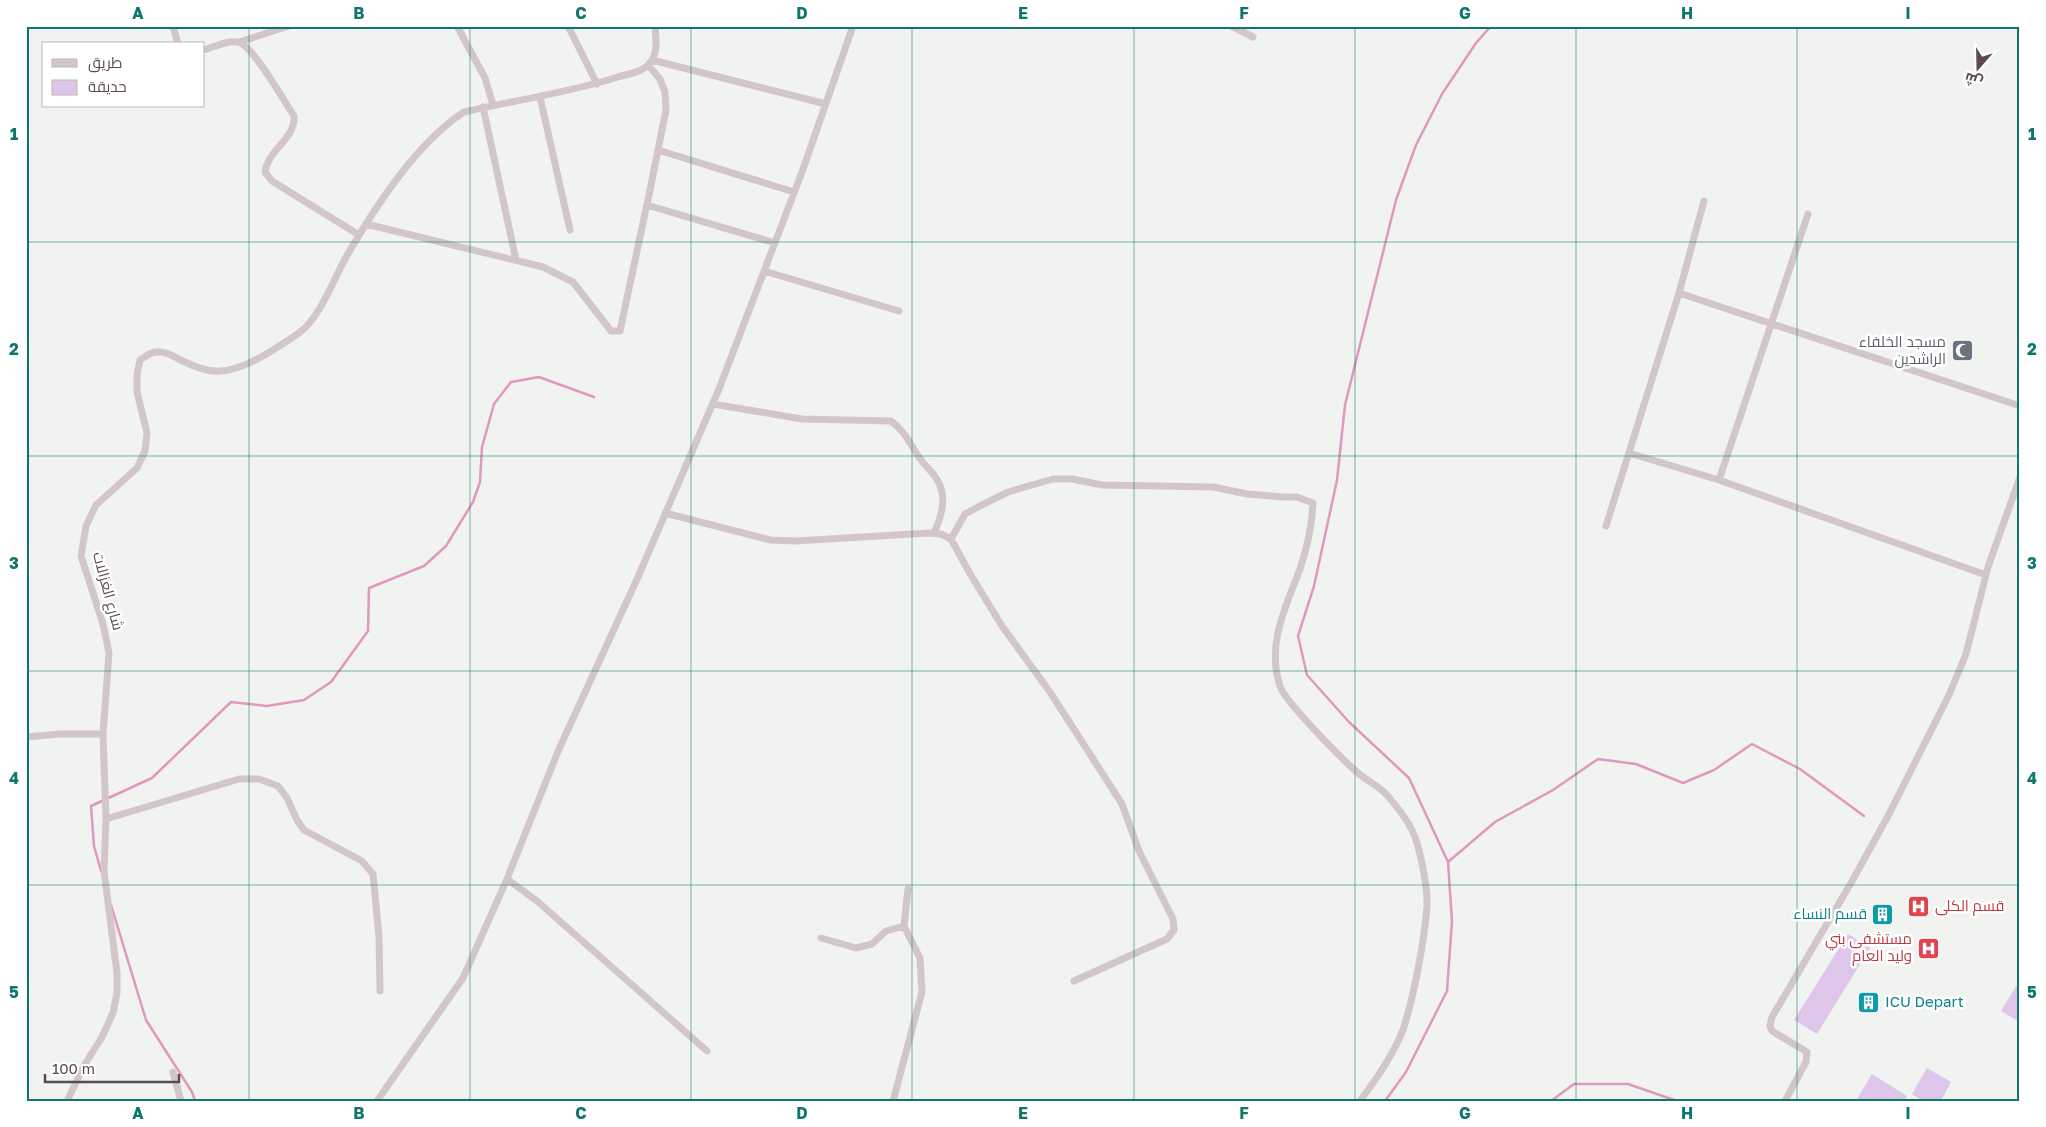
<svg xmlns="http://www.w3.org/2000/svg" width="2046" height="1127" viewBox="0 0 2046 1127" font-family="'Golos Text',Cairo,sans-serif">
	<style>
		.green { fill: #dec5ea }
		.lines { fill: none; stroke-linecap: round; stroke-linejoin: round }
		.stream { stroke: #e198be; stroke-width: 2.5 }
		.minor { stroke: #d3c6c9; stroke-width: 7 }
		.grid { fill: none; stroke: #0f766e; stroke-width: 1; stroke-opacity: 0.55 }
		.labels { text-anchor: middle; stroke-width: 5; stroke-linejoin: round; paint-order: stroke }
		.worship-label { font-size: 15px; fill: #5b616d; stroke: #fff; text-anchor: end }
		.street-label { font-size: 15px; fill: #5b4b4f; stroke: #fff }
		.health-label { font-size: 15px; fill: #be3a42; stroke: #fff; text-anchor: start }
		.culture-label { font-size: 15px; fill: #0d838f; stroke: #fff; text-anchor: end }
		.neatline { fill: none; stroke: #0f766e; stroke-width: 2 }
		.grid-label { font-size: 16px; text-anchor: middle; font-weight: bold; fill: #0f766e }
	</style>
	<rect width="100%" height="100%" fill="#f1f3f1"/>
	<!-- green -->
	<path class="green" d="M1848 934 1870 948 1817 1034 1794 1020Z
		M2020 980V1022L2001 1011Z
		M1927 1068 1951 1082 1941 1101H1922L1912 1094Z
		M1872 1074 1907 1096 1904 1101H1856Z"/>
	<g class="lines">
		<!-- stream -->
		<path class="stream" d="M1448 862 1495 822 1553 790 1598 759 1636 764 1683 783 1714 770 1752 744 1800 769 1864 816
			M101 871 94 846 91 806 152 778 231 702 267 706 304 700 331 682 368 631 369 588 424 566 446 546 473 502 480 482 482 447 494 404 511 382 539 377 594 397
			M111 905 146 1020 192 1092 195 1101
			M1385 1101 1406 1072 1447 991 1452 921 1448 862 1409 778 1349 722 1307 675 1298 636 1314 586 1337 480 1345 405 1396 200 1416 145 1442 94 1476 43 1491 26
			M1551 1101 1574 1084H1628L1677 1101"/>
		<!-- minor -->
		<path class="minor" d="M173 26 178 44
			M457 26 485 78 493 105
			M568 26 597 84
			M1231 26 1253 37
			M239 42 289 26
			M204 50C214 47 227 40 238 42 252 44 284 101 294 116 295 140 268 149 265 172L272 181 359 235
			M652 60 826 104
			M540 97 570 230
			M483 107 516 260
			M658 150 794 192
			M647 205 775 243
			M366 224 543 267 573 282 611 331H620L650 190 666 110 665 92 660 79 648 65
			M764 271 899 311
			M1679 293 2020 406
			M713 404 802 419 891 421C904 430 910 444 919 457 924 465 932 471 936 478 948 496 942 515 934 533
			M1629 453 1719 480 1808 214
			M1719 480 1986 575
			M665 513 770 540 796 541 929 533 941 534 951 539 969 572 1002 626 1050 692 1122 804 1139 851 1173 919 1174 930 1167 939 1074 981
			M1606 526 1679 293 1704 201
			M951 539 965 514 978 507 1008 492 1053 479H1072L1102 485 1213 487 1247 494 1283 497H1297L1313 503C1312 525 1307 548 1300 569 1286 606 1266 645 1280 686 1285 702 1343 760 1358 773 1366 780 1377 785 1385 793 1395 804 1405 816 1412 830 1420 846 1428 889 1427 907 1424 943 1414 996 1403 1030 1394 1053 1375 1081 1360 1101
			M26 737 60 734H103
			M106 819 239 779H259L278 786 287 798 297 820 304 830 362 861 373 874 379 937 380 991
			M507 879 537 901 707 1051
			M821 938 856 948 872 944 886 931 904 926
			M173 1072 181 1101
			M67 1101 85 1064 102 1037 113 1013 117 993V973L104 871 106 819 103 734 109 653 103 624 81 556 86 526 96 505 137 468 145 451 147 433 137 392V374L140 360C146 356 152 351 160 352 169 352 177 359 185 362 195 367 209 372 221 371 245 370 280 346 299 333 319 319 333 281 345 259 373 210 416 143 464 112 515 100 568 93 618 77 627 74 640 73 647 66 659 56 656 39 655 26
			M377 1101 463 978 507 879 559 749 638 577 719 389 802 172 853 26
			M893 1101 922 992 920 958 904 926 908 889
			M1785 1101 1806 1062 1807 1052 1772 1031 1770 1026 1772 1017 1851 883 1888 816 1949 695 1966 654 1988 567 2020 477"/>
	</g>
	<!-- grid -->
	<path class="grid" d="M249 26V1101M470 26V1101M691 26V1101M912 26V1101M1134 26V1101M1355 26V1101M1576 26V1101M1797 26V1101M26 242H2020M26 456H2020M26 671H2020M26 885H2020"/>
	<!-- icons -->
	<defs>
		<symbol id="mosque-square" viewBox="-11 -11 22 22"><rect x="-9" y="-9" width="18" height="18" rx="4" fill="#6b7280" stroke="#fff"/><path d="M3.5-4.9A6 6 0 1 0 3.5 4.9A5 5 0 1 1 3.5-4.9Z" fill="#fff"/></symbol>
		<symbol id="hospital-square" viewBox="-11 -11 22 22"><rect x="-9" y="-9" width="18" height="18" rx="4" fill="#e0444e" stroke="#fff"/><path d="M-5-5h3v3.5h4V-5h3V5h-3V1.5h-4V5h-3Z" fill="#fff"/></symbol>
		<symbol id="building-square" viewBox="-11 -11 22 22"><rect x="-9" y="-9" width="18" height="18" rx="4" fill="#0f9aa8" stroke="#fff"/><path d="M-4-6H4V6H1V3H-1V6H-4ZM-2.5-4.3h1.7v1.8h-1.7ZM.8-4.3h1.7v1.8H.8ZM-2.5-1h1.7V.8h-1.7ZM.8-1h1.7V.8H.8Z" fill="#fff"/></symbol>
	</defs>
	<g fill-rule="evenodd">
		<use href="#mosque-square" x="1950" y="338" width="25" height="25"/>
		<use href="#hospital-square" x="1906" y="894" width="25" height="25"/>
		<use href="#building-square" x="1870" y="902" width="25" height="25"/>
		<use href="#hospital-square" x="1916" y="936" width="25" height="25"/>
		<use href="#building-square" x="1856" y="990" width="25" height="25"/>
	</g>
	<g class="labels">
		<!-- worship labels -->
		<g class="worship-label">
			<text x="1946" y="347">مسجد الخلفاء<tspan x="1946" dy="17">الراشدين</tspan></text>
		</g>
		<!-- street labels -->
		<g class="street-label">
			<text transform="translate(108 591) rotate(75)" y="5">شارع الغزالات</text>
		</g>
		<!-- health labels -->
		<g class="health-label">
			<text x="1935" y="911">قسم الكلى</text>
			<text x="1912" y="944" text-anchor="end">مستشفى بني<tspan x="1912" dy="17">وليد العام</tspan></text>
		</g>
		<!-- culture labels -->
		<g class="culture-label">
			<text x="1867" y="919">قسم النساء</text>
			<text x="1885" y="1007" text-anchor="start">ICU Depart</text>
		</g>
	</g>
	<!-- border -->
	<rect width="2046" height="1127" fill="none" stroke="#ffffff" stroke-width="55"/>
	<!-- legend -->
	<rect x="42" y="42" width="162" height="65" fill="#ffffff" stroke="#bdb7b9"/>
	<rect x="52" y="59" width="25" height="8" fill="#d3c6c9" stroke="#bdb7b9"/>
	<text x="88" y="68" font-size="15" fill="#5b4b4f">طريق</text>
	<rect x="52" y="80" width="25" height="15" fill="#dec5ea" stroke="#bdb7b9"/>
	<text x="88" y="92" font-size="15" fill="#5b4b4f">حديقة</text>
	<!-- north arrow -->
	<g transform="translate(1978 68) rotate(200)" stroke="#ffffff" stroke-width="4" paint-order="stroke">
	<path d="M0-4L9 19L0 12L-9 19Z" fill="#5b4b4f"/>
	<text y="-8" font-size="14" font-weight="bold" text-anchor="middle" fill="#5b4b4f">ش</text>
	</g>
	<!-- scale -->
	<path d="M45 1074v8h134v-8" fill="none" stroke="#5b4b4f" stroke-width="2.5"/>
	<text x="52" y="1074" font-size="15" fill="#5b4b4f" stroke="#ffffff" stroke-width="4" paint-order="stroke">100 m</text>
	<rect x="28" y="28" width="1990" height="1072" class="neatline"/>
	<g class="grid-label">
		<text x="138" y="19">A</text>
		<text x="359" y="19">B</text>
		<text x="581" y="19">C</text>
		<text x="802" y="19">D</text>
		<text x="1023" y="19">E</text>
		<text x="1244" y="19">F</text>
		<text x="1465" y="19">G</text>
		<text x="1687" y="19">H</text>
		<text x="1908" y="19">I</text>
		<text x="14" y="140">1</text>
		<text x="2032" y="140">1</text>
		<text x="14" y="355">2</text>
		<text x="2032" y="355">2</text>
		<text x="14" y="569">3</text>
		<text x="2032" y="569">3</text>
		<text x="14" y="784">4</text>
		<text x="2032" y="784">4</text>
		<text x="14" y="998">5</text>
		<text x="2032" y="998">5</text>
		<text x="138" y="1119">A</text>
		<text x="359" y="1119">B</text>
		<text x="581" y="1119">C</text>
		<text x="802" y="1119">D</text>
		<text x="1023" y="1119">E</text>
		<text x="1244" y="1119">F</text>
		<text x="1465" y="1119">G</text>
		<text x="1687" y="1119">H</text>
		<text x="1908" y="1119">I</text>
	</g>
</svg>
